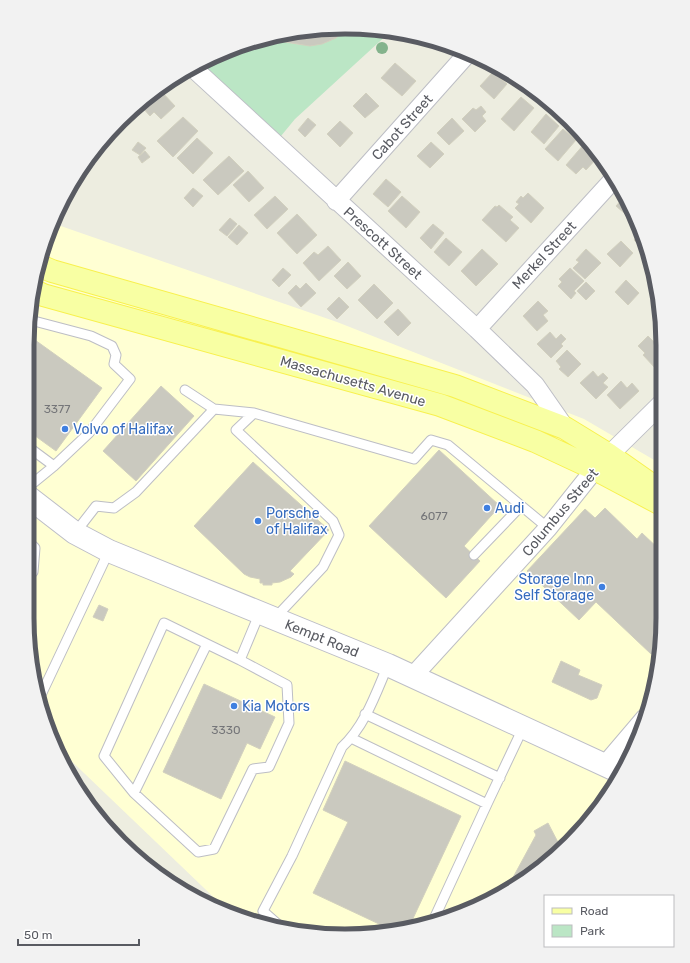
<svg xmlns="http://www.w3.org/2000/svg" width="690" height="963" viewBox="0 0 690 963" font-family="Rubik,sans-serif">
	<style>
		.commercial { fill: #ffffd3 }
		.green { fill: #bbe6c5 }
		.building { fill: #cac9bf; stroke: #d2d0be }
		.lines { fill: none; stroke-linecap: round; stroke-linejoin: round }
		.lane-casing { stroke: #bdbec5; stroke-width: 11 }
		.street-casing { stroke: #bdbec5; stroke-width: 20 }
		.secondary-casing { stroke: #bdbec7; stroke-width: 24 }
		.primary-casing { stroke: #f8f14e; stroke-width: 24 }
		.lane { stroke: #fff; stroke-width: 9 }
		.street { stroke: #fff; stroke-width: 18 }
		.secondary { stroke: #fff; stroke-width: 22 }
		.primary { stroke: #f8ffa3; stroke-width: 22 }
		.tree { fill: #84b38c }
		.shop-dot { fill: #3f7fe0; stroke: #fff; stroke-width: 1.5 }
		.labels { text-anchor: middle; stroke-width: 3; stroke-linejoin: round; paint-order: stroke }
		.number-label { font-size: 12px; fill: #757679 }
		.street-label { font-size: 14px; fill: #595b62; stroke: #fff }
		.shop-label { font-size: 14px; fill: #366cbe; stroke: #fff; text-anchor: start }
		.rim { fill: none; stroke: #595b62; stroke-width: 5 }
	</style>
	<rect width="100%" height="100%" fill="#edede0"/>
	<!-- commercial -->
	<path class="commercial" d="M55 224 337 322 584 419 661 464 662 639 652 700 630 759 597 812 554 857 467 912 386 933H303L227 910 61 751 38 701 27 618V345L33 283Z"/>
	<!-- green -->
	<path class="green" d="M348 28H366L390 32 295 119 281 136 201 63 243 44 274 37C297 49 329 48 348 28Z"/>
	<!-- building -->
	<path class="building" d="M348 28 336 38 322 44 310 46 285 42 274 37 304 30Z
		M395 63 416 81 402 96 381 78Z
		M493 72 507 84 494 99 480 86Z
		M160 90 175 106 161 119 154 112 150 116 142 107Z
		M366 93 379 106 365 118 353 106Z
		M521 97 534 108 514 131 501 119Z
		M481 106 486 112 482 116 486 121 475 132 462 119 473 108 476 110Z
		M546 114 559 126 544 144 531 132Z
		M183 117 198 131 173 157 157 141Z
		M308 118 316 125 305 137 298 130Z
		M452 118 464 131 449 145 437 133Z
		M340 121 353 133 340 147 327 134Z
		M563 129 576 140 558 161 545 149Z
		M197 138 213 153 193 174 177 158Z
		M138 142 146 148 140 155 132 150Z
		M431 142 444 154 430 168 417 156Z
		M585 143 598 157 586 170 583 167 576 174 566 165Z
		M145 151 150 157 142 163 138 157Z
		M229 156 244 171 218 195 203 180Z
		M248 171 264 188 249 202 233 185Z
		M386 179 401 192 388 207 373 194Z
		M193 188 203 196 193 207 184 198Z
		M528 193 544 208 531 223 515 208 519 204 516 202 521 196 523 198Z
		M275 196 288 209 267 229 254 215Z
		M402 196 420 212 406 228 388 211Z
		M623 198 633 215 630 218 616 206Z
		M499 205 513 217 510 220 519 228 506 242 482 220 495 206 497 207Z
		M297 214 317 235 297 254 277 233Z
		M230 218 237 224 227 236 219 230Z
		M433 224 444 233 431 249 420 238Z
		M239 225 248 233 237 245 228 237Z
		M641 232 645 247 644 249 634 240Z
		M446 238 462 252 449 266 434 252Z
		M621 241 633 253 620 267 607 254Z
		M328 246 341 260 319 281 303 263 314 252 318 255Z
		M482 249 498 264 476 286 461 271Z
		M586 249 601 263 585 279 573 268 579 262 576 260Z
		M348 262 361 276 347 289 334 276Z
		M283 268 291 275 279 287 272 280Z
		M570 268 584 281 574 291 576 293 571 299 558 286 562 282 559 279Z
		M626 280 639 293 628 305 615 292Z
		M586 282 595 291 586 300 577 291Z
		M306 283 316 293 301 307 288 293 296 285 300 289Z
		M374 284 393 303 377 319 358 300Z
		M339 297 349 307 337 319 327 309Z
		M538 301 548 311 543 315 548 321 537 331 523 316Z
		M398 309 411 323 398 336 384 322Z
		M550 332 556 339 561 334 566 339 561 344 563 346 551 358 537 344Z
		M28 335 102 388 56 451 27 430Z
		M648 336 661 349V364L656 369 643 355 645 353 638 346Z
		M567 350 581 364 568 377 559 369 561 367 556 361Z
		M593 371 598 377 603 373 608 378 603 383 608 387 596 399 580 383Z
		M621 381 627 388 632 383 639 391 620 409 607 395Z
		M161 386 194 416 136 481 103 451Z
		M661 439V453L654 446Z
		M439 450 500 506 464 546 480 561 446 598 369 526Z
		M253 462 329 530 290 571 294 574 291 577 280 582 272 583V585H263V583H260V579L250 577 244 574 194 526Z
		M605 508 637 539 642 533 662 552V642L651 654 596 602 579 620 527 571 585 509 595 518Z
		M99 605 108 609 103 621 93 617Z
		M561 661 580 670 578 675 602 685 597 698 591 700 552 682Z
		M204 684 275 717 260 749 247 743 221 799 163 772Z
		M345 761 461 816 409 927 394 931 313 893 348 822 323 810Z
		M548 823 562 850 554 857 511 884 510 883 536 835 534 831Z"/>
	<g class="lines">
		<defs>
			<path id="lane" d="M185 390 214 409
				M254 413 236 430 333 521 339 535 323 567 275 618
				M27 446 54 466
				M27 488 54 466 89 433 130 379 114 364 116 355 112 346 91 336 34 321
				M75 533 96 506 114 508 136 492 214 409 254 413 414 459 431 440 448 445 548 528
				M474 555 520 507
				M27 579 33 572 35 548 27 540
				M207 644 164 623 104 756 134 793 198 852 214 849 253 769 269 767 289 723 287 685 240 660
				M40 697 109 551
				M365 714 500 778
				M351 738 487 804 523 728
				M134 793 207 644 240 660 260 612
				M433 921 487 804
				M280 926 263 911 292 856 342 747C365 726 376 693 388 665"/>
			<path id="street" d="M192 67 477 329 535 385 565 428
				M336 201 468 53
				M477 329 612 181
				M413 676 548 528 595 469 661 404
				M605 765 645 718"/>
			<path id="secondary" d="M27 496 75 533 109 551 388 665 622 773"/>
			<path id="primary" d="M40 266 52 271 455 386 565 428 609 455 656 488
				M32 290 43 295 440 405 535 441 595 469 661 504"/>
		</defs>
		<!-- lane casing -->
		<use href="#lane" class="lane-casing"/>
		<!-- street casing -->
		<use href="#street" class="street-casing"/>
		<!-- secondary casing -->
		<use href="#secondary" class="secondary-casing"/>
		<!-- primary casing -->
		<use href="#primary" class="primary-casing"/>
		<!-- lane -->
		<use href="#lane" class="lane"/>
		<!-- street -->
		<use href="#street" class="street"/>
		<!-- secondary -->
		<use href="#secondary" class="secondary"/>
		<!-- primary -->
		<use href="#primary" class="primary"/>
	</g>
	<!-- trees -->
	<circle class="tree" cx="382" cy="48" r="6"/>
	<!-- markers -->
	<g class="shop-dot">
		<circle cx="65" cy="429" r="4"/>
		<circle cx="487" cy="508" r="4"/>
		<circle cx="258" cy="521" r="4"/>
		<circle cx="602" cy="587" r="4"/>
		<circle cx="234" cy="706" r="4"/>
	</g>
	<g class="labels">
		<!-- number labels -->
		<g class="number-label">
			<text x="57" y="413">3377</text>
			<text x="434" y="520">6077</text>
			<text x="226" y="734">3330</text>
		</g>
		<!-- street labels -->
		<g class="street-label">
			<text transform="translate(402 127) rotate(-48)" y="5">Cabot Street</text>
			<text transform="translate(383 243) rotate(42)" y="5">Prescott Street</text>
			<text transform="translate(544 255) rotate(-47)" y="5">Merkel Street</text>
			<text transform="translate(353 381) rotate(16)" y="5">Massachusetts Avenue</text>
			<text transform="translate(560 512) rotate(-50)" y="5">Columbus Street</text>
			<text transform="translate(322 638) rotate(22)" y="5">Kempt Road</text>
		</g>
		<!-- shop labels -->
		<g class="shop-label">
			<text x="73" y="434">Volvo of Halifax</text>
			<text x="495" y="513">Audi</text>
			<text x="266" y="518">Porsche<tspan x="266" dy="16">of Halifax</tspan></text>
			<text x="594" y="584" text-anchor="end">Storage Inn<tspan x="594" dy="16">Self Storage</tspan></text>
			<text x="242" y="711">Kia Motors</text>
		</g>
	</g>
	<!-- crop -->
	<path d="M0 0H690V963H0ZM345 34H345A311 311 0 0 1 656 345V618A311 311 0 0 1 345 929H345A311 311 0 0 1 34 618V345A311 311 0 0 1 345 34Z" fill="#f2f2f2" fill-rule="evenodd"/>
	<path class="rim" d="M345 34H345A311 311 0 0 1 656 345V618A311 311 0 0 1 345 929H345A311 311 0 0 1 34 618V345A311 311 0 0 1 345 34Z"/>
	<!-- legend -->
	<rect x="544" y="895" width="130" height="52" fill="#ffffff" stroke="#bdbdc0"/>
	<rect x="552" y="908" width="20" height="6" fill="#f8ffa3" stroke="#bdbdc0"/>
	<text x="580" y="915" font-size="12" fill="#595b62">Road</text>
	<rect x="552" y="925" width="20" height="12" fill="#bbe6c5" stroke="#bdbdc0"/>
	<text x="580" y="935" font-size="12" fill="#595b62">Park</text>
	<!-- scale -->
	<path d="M18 939v6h121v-6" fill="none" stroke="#595b62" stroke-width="2"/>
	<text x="24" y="939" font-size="12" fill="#595b62" stroke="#ffffff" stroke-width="3" paint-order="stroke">50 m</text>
</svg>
